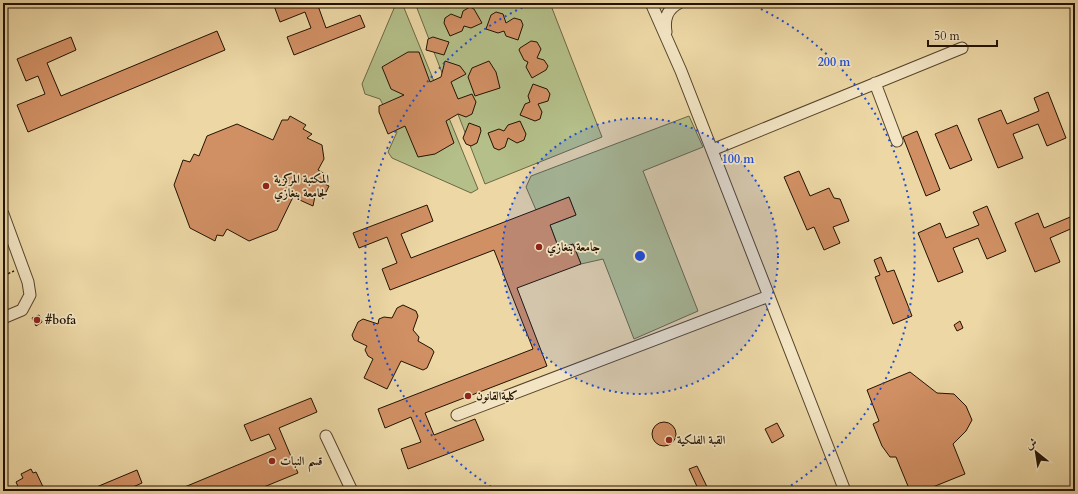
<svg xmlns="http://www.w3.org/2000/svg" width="1078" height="494" viewBox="0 0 1078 494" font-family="Cardo,Amiri,serif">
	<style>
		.green { fill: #b4bf89; stroke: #6b6844 }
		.building { fill: #d19064; stroke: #221200 }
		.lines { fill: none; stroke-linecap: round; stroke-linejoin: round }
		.minor-casing { stroke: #544329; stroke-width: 13 }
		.path { stroke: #221200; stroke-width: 1.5; stroke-dasharray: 3 2; stroke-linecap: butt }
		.minor { stroke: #f3e5c4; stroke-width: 11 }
		.ring { fill: none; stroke: #1d4ed8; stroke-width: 2; stroke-dasharray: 2 4 }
		.poi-dot { fill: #8f2418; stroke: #f3e5c4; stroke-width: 1.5 }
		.labels { text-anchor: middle; stroke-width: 3.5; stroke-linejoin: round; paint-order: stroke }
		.poi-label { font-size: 12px; font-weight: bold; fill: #221200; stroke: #f3e5c4; text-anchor: start }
		.centre { fill: #1d4ed8; stroke: #f3e5c4; stroke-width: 2 }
		.ring-label { font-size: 12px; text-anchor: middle; font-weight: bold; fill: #1d4ed8; stroke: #f3e5c4; stroke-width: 3.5; stroke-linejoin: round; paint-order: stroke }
	</style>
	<rect width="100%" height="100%" fill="#ecd7a5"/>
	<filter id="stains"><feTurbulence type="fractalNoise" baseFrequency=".005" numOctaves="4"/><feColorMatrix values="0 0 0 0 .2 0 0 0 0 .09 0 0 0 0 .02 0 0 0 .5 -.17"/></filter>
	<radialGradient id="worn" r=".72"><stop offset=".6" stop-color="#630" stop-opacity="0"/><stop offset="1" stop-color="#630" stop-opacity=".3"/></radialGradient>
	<!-- green -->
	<path class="green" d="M402 3 478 189 471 193 392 158 388 152 397 132 380 99 365 94 362 84 395 6Z
		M415 3H550L602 137 485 184Z
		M689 116 703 147 643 171 698 311 634 339 603 259 581 264 573 244 559 249 550 225 576 215 569 197 536 210 526 187 531 176Z"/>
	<!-- building -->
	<path class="building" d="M273 3H317L326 28 360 15 365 27 294 55 287 37 311 28 305 12 280 22Z
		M470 7 474 9 482 23 471 28 464 26 462 31 450 36 444 23 445 18 451 14 461 18 463 11Z
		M496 12 503 14 506 23 514 18 521 20 523 25 518 40 506 36 504 31 498 33 486 29 491 15Z
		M217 31 225 50 28 132 17 105 45 94 38 76 26 81 17 59 71 37 76 50 47 63 61 96Z
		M433 37 449 42 444 55 426 50 428 39Z
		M531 41 537 42 541 49 537 58 544 60 548 66 546 70 532 78 526 67 528 62 524 60 519 50 520 48Z
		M408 52H419L430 82 441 77 445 61 460 66 466 74 451 82 458 99 472 94 476 102 472 114 466 117 458 114 446 121 454 143 435 154 418 157 405 126 388 134 379 112V106L404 95 391 89 382 67Z
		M489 61 496 72 500 88 475 96 468 77 472 68Z
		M533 84 547 89 550 94 548 101 538 104 542 112 540 119 535 121 520 115 525 104 530 102 528 96Z
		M1048 92 1066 138 1047 146 1038 124 1013 134 1023 158 998 168 978 119 1001 110 1007 124 1039 111 1034 98Z
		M290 116 306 125 303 129 312 134 307 138 322 145 324 159 318 170 325 174 320 182 329 186 323 198 315 196 313 206 293 197 277 230 249 241 227 229 223 236 217 235 215 241 190 228 174 185 183 160 190 162 194 154 199 156 207 136 237 124 273 140 282 120H288Z
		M520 121 526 134 524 140 517 143 508 138 505 147 499 150 494 148 488 133 499 129 504 131 508 125Z
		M469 123 480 127 481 131 477 143 471 146 466 144 463 138Z
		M957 125 972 160 950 169 935 134Z
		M917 131 940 190 926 196 903 137Z
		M799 171 810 196 829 188 834 198 840 199 849 221 833 227 840 243 824 250 814 227 807 230 784 177Z
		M569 197 576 215 550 225 559 249 573 244 581 264 517 288 547 366 425 413 434 435 475 419 484 440 408 469 401 449 421 442 411 417 385 428 378 409 533 349 494 250 390 290 382 269 397 263 387 237 359 248 353 233 427 205 433 221 401 234 411 258Z
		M987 206 1006 251 987 259 978 238 953 248 963 272 938 282 918 233 940 223 946 238 979 225 973 212Z
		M1038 213 1044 228 1075 215V227L1050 238 1060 262 1035 272 1015 223Z
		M881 257 887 272 894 270 912 316 893 324 875 277 880 275 874 260Z
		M403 305 416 311 418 316 413 330 419 337 418 341 432 349 434 352 427 368 423 370 401 361 387 389 364 378 373 359 368 356 365 350 367 346 354 340 352 335 358 322 363 319 378 324 379 319 384 317 392 318 397 308Z
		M39 315 42 322 36 326 32 318Z
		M960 321 963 328 957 331 954 325Z
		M910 372 937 393 954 394 966 406 972 420 966 431 953 444 965 474 923 491H910L896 457H890L882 446 873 424 879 421 867 390Z
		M311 398 317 412 279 428 298 473 254 491H175L276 449 269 434 251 441 244 425Z
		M652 434a12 12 0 1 1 24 0a12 12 0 1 1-24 0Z
		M777 423 784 436 772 443 765 429Z
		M697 466 709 491H699L689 469Z
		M31 469 33 473 36 472 45 491H20L16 482 23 478 21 474Z
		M137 470 142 483 124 491H87Z"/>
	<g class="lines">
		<defs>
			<path id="minor" d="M651 3 681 71 845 491
				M666 32C664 19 667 9 679 3
				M875 83 897 141
				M712 150 962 48
				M3 214 28 282 30 295 22 310 3 318
				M457 415 769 296
				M326 436 352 491"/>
		</defs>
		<!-- minor casing -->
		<use href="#minor" class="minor-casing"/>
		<!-- path -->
		<path class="path" d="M3 276 14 271"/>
		<!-- minor -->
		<use href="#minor" class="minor"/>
	</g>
	<!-- distance rings -->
	<circle cx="640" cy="256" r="138" fill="#1d4ed8" fill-opacity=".12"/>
	<g class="ring">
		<circle cx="640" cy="256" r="138"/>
		<path d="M496 490A275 275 0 0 1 530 4M750 4A275 275 0 0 1 784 490"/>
	</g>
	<!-- markers -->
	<g class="poi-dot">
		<circle cx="266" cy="186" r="4"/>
		<circle cx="539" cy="247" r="4"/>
		<circle cx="37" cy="320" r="4"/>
		<circle cx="468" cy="396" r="4"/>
		<circle cx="669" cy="440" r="4"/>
		<circle cx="272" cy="461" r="4"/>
	</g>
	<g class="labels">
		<!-- poi labels -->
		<g class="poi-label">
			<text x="274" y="183">المكتبة المركزية<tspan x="274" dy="14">لجامعة بنغازي</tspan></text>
			<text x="547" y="251">جامعة بنغازي</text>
			<text x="45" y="324">#bofa</text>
			<text x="476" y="400">كليةالقانون</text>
			<text x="677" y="444">القبة الفلكية</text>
			<text x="280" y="465">قسم النبات</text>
		</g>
	</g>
	<circle cx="640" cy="256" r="6" class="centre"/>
	<g class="ring-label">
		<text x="834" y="66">200 m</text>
		<text x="738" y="163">100 m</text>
	</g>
	<!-- margin -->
	<rect width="1078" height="494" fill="none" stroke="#ecd7a5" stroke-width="16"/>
	<rect x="4" y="4" width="1070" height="486" fill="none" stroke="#221200" stroke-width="2"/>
	<rect x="8" y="8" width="1062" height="478" fill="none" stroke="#221200"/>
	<!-- north arrow -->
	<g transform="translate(1036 452) rotate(330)" stroke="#f3e5c4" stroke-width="3" paint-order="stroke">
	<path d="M0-3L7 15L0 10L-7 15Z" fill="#221200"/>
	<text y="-6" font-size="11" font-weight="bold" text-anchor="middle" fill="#221200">ش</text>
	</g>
	<!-- scale -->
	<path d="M928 40v6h69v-6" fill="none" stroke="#221200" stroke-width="2"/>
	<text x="934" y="40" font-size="12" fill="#221200" stroke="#f3e5c4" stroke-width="3" paint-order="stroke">50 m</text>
	<rect width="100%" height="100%" filter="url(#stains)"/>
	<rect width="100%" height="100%" fill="url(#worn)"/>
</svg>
